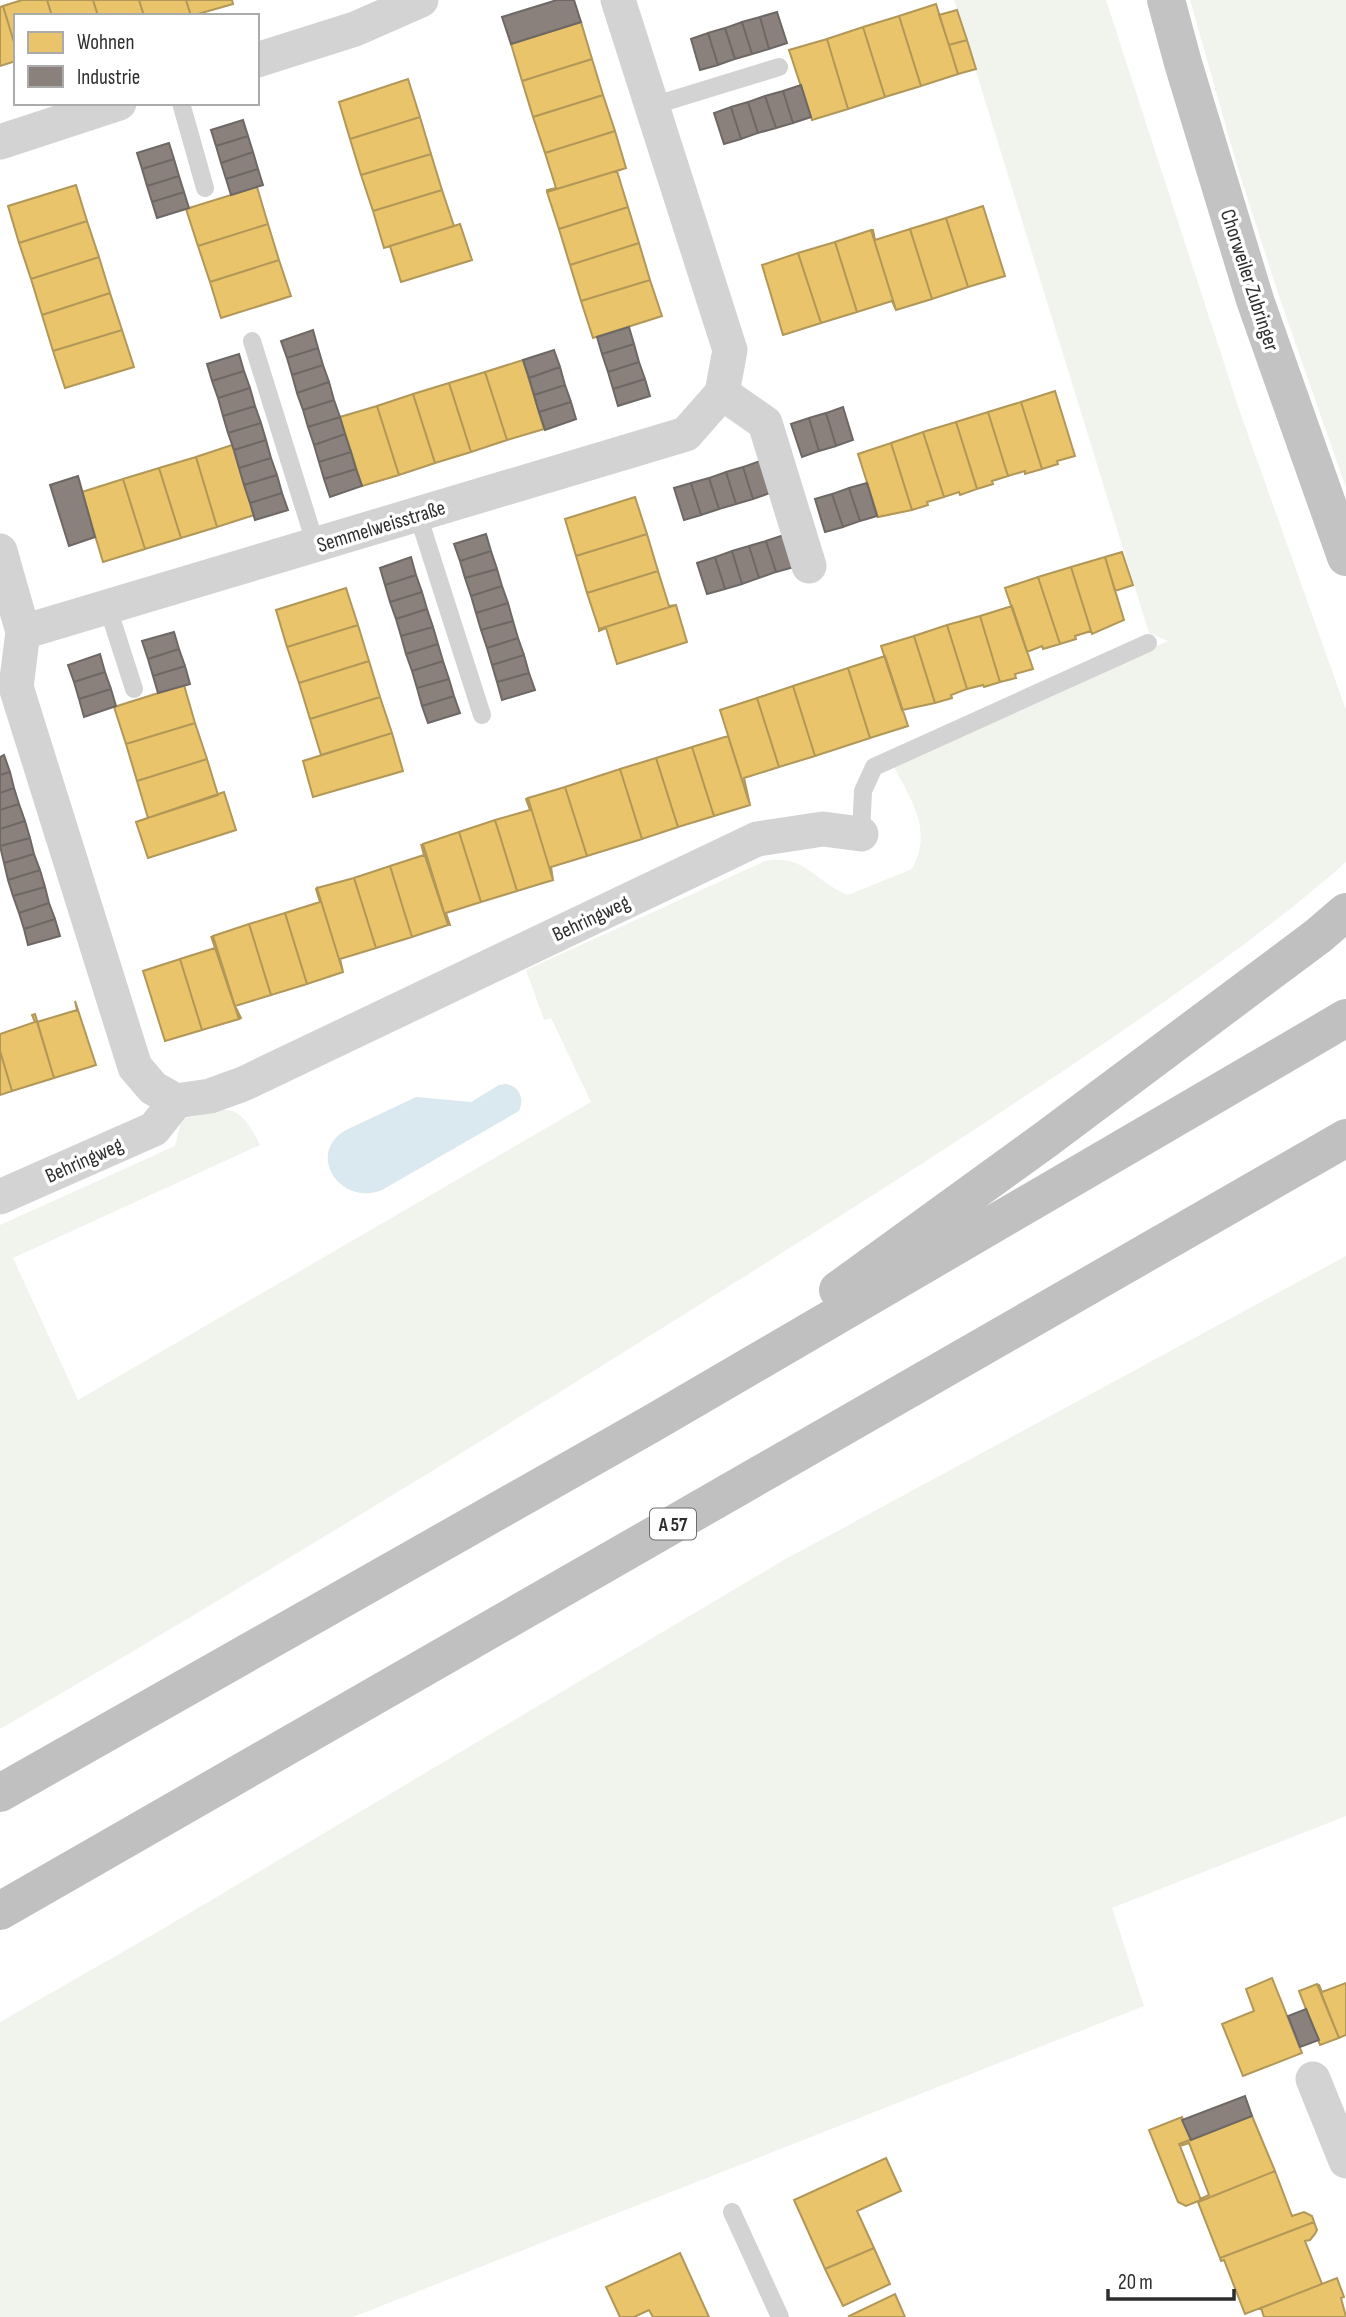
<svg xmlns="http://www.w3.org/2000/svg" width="1346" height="2317" viewBox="0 0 1346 2317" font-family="'Sofia Sans Condensed',sans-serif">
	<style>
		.green { fill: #f1f4ec }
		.water { fill: #dae8f0 }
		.homes { fill: #e9c46a; stroke: #b19758; stroke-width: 2 }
		.industry { fill: #8a817c; stroke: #6e6865; stroke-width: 2 }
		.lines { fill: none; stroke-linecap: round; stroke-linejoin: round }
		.service { stroke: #d3d3d3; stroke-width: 18 }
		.minor { stroke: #d3d3d3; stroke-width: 35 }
		.trunk { stroke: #c3c3c3; stroke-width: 38 }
		.motorway { stroke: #c0c0c0; stroke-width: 38 }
		.labels { text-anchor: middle; stroke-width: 7; stroke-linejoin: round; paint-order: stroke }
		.shield { fill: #fff; stroke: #6d6d6d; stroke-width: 2 }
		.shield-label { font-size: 19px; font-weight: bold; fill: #2e2e2e }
		.street-label { font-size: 21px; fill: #2e2e2e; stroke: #fff }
	</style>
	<rect width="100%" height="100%" fill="#fff"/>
	<!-- green -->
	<path class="green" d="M954 0H1106L1240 412 1346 710V862C1277 923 1203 975 1128 1027 1026 1097 922 1164 818 1230 548 1401 276 1569 0 1729V1225L175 1146 182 1118C194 1118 204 1114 215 1111 240 1104 251 1127 260 1145L13 1258 78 1400 591 1102 551 1018 544 1020 526 970 765 861C805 853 815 882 848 895L912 869C933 830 912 802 894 767L1168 641 1149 633Z
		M1190 0H1346V488L1281 302 1238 169Z
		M1346 1256V1816L1112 1908 1144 2006 353 2317H0V2022L161 1930 782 1561Z"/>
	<!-- water -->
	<path class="water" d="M506 1084C521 1087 524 1099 519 1111L382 1190C340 1207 305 1153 346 1130L416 1097 471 1102 499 1085Z"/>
	<!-- homes -->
	<path class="homes" d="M22 0H47L52 16H16V49L3 6Z
		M47 0H93L98 16H52Z
		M93 0H139L144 16H98Z
		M139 0H186L191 16H144Z
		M186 0H232L233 4 191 16Z
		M936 4 958 74 921 86 899 16Z
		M3 6 16 49V61L0 66V7Z
		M957 10 967 40 949 45 939 15Z
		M899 16 921 86 885 97 863 27Z
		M581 22 592 59 522 81 511 44Z
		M863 27 885 97 848 109 827 39Z
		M827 39 848 109 812 120 789 50Z
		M967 40 976 69 958 74 949 45Z
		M592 59 603 95 533 117 522 81Z
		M408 79 420 117 350 139 339 102Z
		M603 95 615 131 545 153 533 117Z
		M420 117 431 154 361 175 350 139Z
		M615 131 626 168 547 192V190L556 188 545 153Z
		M431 154 442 190 373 211 361 175Z
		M626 168 617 171 628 207 559 229 547 192Z
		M76 185 87 221 19 243 8 206Z
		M257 187 268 224 198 246 186 209Z
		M442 190 454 226 384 248 373 211Z
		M983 206 1005 276 968 287 946 218Z
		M628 207 639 243 570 265 559 229Z
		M946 218 968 287 932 299 910 229Z
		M87 221 99 257 31 279 19 243Z
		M268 224 279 260 210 282 198 246Z
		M460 224 472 260 401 282 390 246Z
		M910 229 932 299 896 310 871 230H873L875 240Z
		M871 230 896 310 892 301 857 312 835 242Z
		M835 242 857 312 821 323 798 253Z
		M639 243 650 280 581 301 570 265Z
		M798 253 821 323 783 335 762 265Z
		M99 257 110 293 42 315 31 279Z
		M279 260 291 296 221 318 210 282Z
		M650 280 662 316 593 338 581 301Z
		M110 293 122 330 53 351 42 315Z
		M122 330 134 367 65 388 53 351Z
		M523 360 544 429 507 440 485 372Z
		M485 372 507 440 471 452 449 383Z
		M449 383 471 452 435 463 413 394Z
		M1055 391 1075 456 1057 461 1058 464 1042 469 1021 402Z
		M413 394 435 463 399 475 377 406Z
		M1021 402 1042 469 1025 474V471L1008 476 988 412Z
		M377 406 399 475 362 486 340 417Z
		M988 412 1008 476 992 481 993 484 977 489 956 422Z
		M956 422 977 489 960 495 959 492 944 497 923 432Z
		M923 432 944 497 927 502 928 505 912 510 891 443Z
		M891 443 912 510 878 517 858 454Z
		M232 445 254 515 217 527 196 457Z
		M196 457 217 527 181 538 159 468Z
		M159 468 181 538 145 549 123 479Z
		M123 479 145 549 103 562 82 492Z
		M635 497 647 534 576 556 565 519Z
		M647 534 658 571 587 593 576 556Z
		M1122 552 1133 585 1115 591 1105 557Z
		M1105 557 1124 620 1092 634 1071 567Z
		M1071 567 1091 631 1075 636 1076 639 1060 644 1038 577Z
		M658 571 669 606 676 605 599 629 587 593Z
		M1038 577 1060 644 1043 649 1042 646 1027 652 1005 588Z
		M346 588 358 625 287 647 276 610Z
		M676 605 687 642 617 664 606 628 599 631V629Z
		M1012 606 1033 669 1015 674 1016 678 1000 682 980 616Z
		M980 616 1000 682 984 687 983 685 967 689 947 625Z
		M358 625 369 661 299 683 287 647Z
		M947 625 967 689 951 695 952 698 935 703 914 636Z
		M914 636 935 703 902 710 881 646Z
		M885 656 908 726 870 738 848 668Z
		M369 661 380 697 310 719 299 683Z
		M848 668 870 738 815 756 793 686Z
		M184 685 195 723 126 744 114 707Z
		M793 686 815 756 779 767 757 698Z
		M380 697 392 733 321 755 310 719Z
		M757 698 779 767 744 778 750 805 720 710Z
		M195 723 207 759 137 781 126 744Z
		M392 733 403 771 313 797 303 761Z
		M728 736 750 805 714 816 692 747Z
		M692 747 714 816 678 827 656 758Z
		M656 758 678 827 642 839 620 769Z
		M207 759 218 795 148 818 137 781Z
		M620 769 642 839 587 856 565 787Z
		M565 787 587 856 551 867 553 880 528 798Z
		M224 792 236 830 148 858 136 822Z
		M528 798 553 880 517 891 495 820 530 810 526 799Z
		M495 820 517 891 481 902 459 832Z
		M459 832 481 902 446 913 450 925H448L423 844Z
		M421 844 448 925 412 937 390 866 424 855Z
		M390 866 412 937 376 948 354 878Z
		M354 878 376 948 340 959 343 972 317 888Z
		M317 888 343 972 307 984 285 913 320 902 316 889Z
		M285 913 307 984 271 995 249 924Z
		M249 924 271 995 235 1006 241 1018 239 1019 213 936Z
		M211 936 239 1019 202 1030 180 959 215 948Z
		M180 959 202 1030 165 1041 143 971Z
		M75 1001 96 1065 54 1078 37 1022 77 1010Z
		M35 1014 54 1078 12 1091 0 1051V1034L35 1022 32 1015Z
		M0 1051 12 1091 0 1095Z
		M1272 1978 1302 2053 1243 2076 1222 2024 1254 2011 1246 1989Z
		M1346 1983V2035L1339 2038 1318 1985H1319L1322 1992Z
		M1317 1984 1339 2038 1320 2045 1299 1991Z
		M1252 2116 1275 2171 1201 2201 1200 2199 1209 2195 1189 2143 1180 2146 1179 2144Z
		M1182 2117 1191 2140 1179 2144 1180 2146 1201 2200 1186 2206 1178 2202 1149 2130Z
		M886 2158 901 2191 857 2211 874 2248 825 2269 794 2200Z
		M1275 2171 1292 2216 1304 2212 1312 2216 1314 2222 1220 2258 1198 2202Z
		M1314 2222 1317 2230 1315 2234 1310 2240 1305 2241 1322 2284 1245 2314 1224 2260 1221 2261 1220 2258Z
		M874 2248 890 2284 843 2306 825 2269Z
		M680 2253 709 2317H653L649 2310 634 2317H620L606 2287Z
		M1337 2278 1344 2297 1341 2298 1346 2317H1264L1261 2308Z
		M895 2294 905 2317H850L849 2316Z"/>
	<!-- industry -->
	<path class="industry" d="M557 0H574L581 22 511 44 502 17Z
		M777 12 787 43 769 49 760 17Z
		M760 17 769 49 752 54 742 22Z
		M742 22 752 54 735 59 725 28Z
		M725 28 735 59 718 65 708 33Z
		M708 33 718 65 700 70 691 39Z
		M801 85 811 117 793 123 783 91Z
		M783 91 793 123 776 128 765 96Z
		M765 96 776 128 758 133 748 102Z
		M748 102 758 133 741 139 731 107Z
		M731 107 741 139 724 144 714 113Z
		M243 120 248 136 216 146 211 130Z
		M248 136 253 152 221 163 216 146Z
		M169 143 174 159 142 169 137 153Z
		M253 152 258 169 226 179 221 163Z
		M174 159 179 176 147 186 142 169Z
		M258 169 263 185 231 195 226 179Z
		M179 176 184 192 152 202 147 186Z
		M184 192 189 208 157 218 152 202Z
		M629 327 634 344 602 354 597 337Z
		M313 330 318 348 287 358 281 341Z
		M634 344 639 362 608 372 602 354Z
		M318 348 323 365 292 375 287 358Z
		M554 350 560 367 529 378 523 360Z
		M239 354 244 371 212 381 207 364Z
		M639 362 645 379 613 389 608 372Z
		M323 365 329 382 297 393 292 375Z
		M560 367 565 385 534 395 529 378Z
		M244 371 250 388 218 398 212 381Z
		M645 379 650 396 618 406 613 389Z
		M329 382 334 400 303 410 297 393Z
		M565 385 571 402 539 412 534 395Z
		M250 388 255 406 223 416 218 398Z
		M334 400 340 417 308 427 303 410Z
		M571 402 576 419 545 430 539 412Z
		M255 406 261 423 228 433 223 416Z
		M843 407 853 440 836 446 826 413Z
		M826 413 836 446 819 451 809 418Z
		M340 417 345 434 314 445 308 427Z
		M809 418 819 451 802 457 791 424Z
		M261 423 266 440 234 450 228 433Z
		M345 434 351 452 319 462 314 445Z
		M266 440 271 458 239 468 234 450Z
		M351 452 356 469 324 479 319 462Z
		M271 458 277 475 244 485 239 468Z
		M760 461 770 493 753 499 743 467Z
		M743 467 753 499 736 504 726 472Z
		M356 469 362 486 330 497 324 479Z
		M726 472 736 504 719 509 709 478Z
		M277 475 282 493 250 503 244 485Z
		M78 476 95 537 69 546 50 485Z
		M709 478 719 509 701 515 691 483Z
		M691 483 701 515 684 520 674 488Z
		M867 483 877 516 860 521 849 488Z
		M849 488 860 521 843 527 832 494Z
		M282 493 288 510 255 520 250 503Z
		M832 494 843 527 825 532 815 499Z
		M486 534 491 551 460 561 454 544Z
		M784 535 794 567 776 572 766 541Z
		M766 541 776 572 759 578 749 546Z
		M749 546 759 578 742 584 732 551Z
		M491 551 497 569 465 578 460 561Z
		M732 551 742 584 725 589 715 557Z
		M411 557 416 575 385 585 380 568Z
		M715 557 725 589 707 594 697 563Z
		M497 569 502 586 471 596 465 578Z
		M416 575 422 592 390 602 385 585Z
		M502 586 508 603 476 613 471 596Z
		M422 592 427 609 396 619 390 602Z
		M508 603 513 621 481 630 476 613Z
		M427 609 433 627 401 636 396 619Z
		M513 621 518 638 487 648 481 630Z
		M433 627 438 644 406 654 401 636Z
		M174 632 179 649 148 659 142 641Z
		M518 638 524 655 492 665 487 648Z
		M438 644 443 661 412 671 406 654Z
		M179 649 185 666 153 676 148 659Z
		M100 654 105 672 74 682 68 665Z
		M524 655 529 673 497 682 492 665Z
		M443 661 449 679 417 688 412 671Z
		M185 666 190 684 158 693 153 676Z
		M105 672 111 689 79 699 74 682Z
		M529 673 535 690 502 700 497 682Z
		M449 679 454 696 422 706 417 688Z
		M111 689 116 706 84 717 79 699Z
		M454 696 460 713 428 723 422 706Z
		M4 755 10 772 0 775V757Z
		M10 772 14 788 0 793V775Z
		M14 788 19 804 0 810V793Z
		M19 804 25 821 0 829V810Z
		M25 821 30 838 0 846V829Z
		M30 838 34 854 4 863 0 846Z
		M34 854 40 870 8 880 4 863Z
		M40 870 45 887 13 896 8 880Z
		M45 887 49 903 19 913 13 896Z
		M49 903 55 919 24 929 19 913Z
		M55 919 60 936 28 945 24 929Z
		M1306 2009 1319 2040 1300 2047 1288 2016Z
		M1245 2096 1252 2116 1191 2140 1182 2120Z"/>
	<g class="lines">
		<!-- service -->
		<path class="service" d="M181 103 205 188
			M652 106 779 67
			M252 341 316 546
			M418 515 482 715
			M108 608 134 689
			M861 834 863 791 874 767 1148 643
			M732 2212 780 2317"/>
		<!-- minor -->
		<path class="minor" d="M257 60 355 29 421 0
			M0 142 119 103
			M722 393 765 423 809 566
			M0 551 23 632 16 687 135 1067 153 1088 176 1101
			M23 632 686 434 722 393 730 350 618 0
			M0 1197 154 1129 176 1101 210 1096 243 1084 757 839 823 829 861 834
			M1313 2079 1346 2161"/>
		<!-- trunk -->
		<path class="trunk" d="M1166 0 1183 63 1255 300 1346 557"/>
		<!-- motorway -->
		<path class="motorway" d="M838 1290 1045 1140 1318 936 1346 912
			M0 1793 651 1424 1346 1018
			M0 1911 1346 1138"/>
	</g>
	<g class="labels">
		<!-- shield labels -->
		<rect class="shield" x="650" y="1508.5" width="46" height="31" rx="5"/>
		<g class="shield-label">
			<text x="673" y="1531">A 57</text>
		</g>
		<!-- street labels -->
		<g class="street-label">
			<text transform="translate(1250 280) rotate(72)" y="7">Chorweiler Zubringer</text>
			<text transform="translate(381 526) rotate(-17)" y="7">Semmelweisstraße</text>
			<text transform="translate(591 918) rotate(-25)" y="7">Behringweg</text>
			<text transform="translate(84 1160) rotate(-24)" y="7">Behringweg</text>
		</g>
	</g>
	<!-- legend -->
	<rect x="14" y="14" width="245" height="91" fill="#ffffff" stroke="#ababab" stroke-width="2"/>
	<rect x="28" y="32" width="35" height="21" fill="#e9c46a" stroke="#ababab" stroke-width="2"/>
	<text x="77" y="49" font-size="21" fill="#2e2e2e">Wohnen</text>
	<rect x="28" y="66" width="35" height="21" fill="#8a817c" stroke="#ababab" stroke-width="2"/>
	<text x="77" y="84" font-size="21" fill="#2e2e2e">Industrie</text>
	<!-- scale -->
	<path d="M1108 2289v10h126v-10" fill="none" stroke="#2e2e2e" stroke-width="3.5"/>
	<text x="1118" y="2289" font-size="21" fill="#2e2e2e" stroke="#ffffff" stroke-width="5" paint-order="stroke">20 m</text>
</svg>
